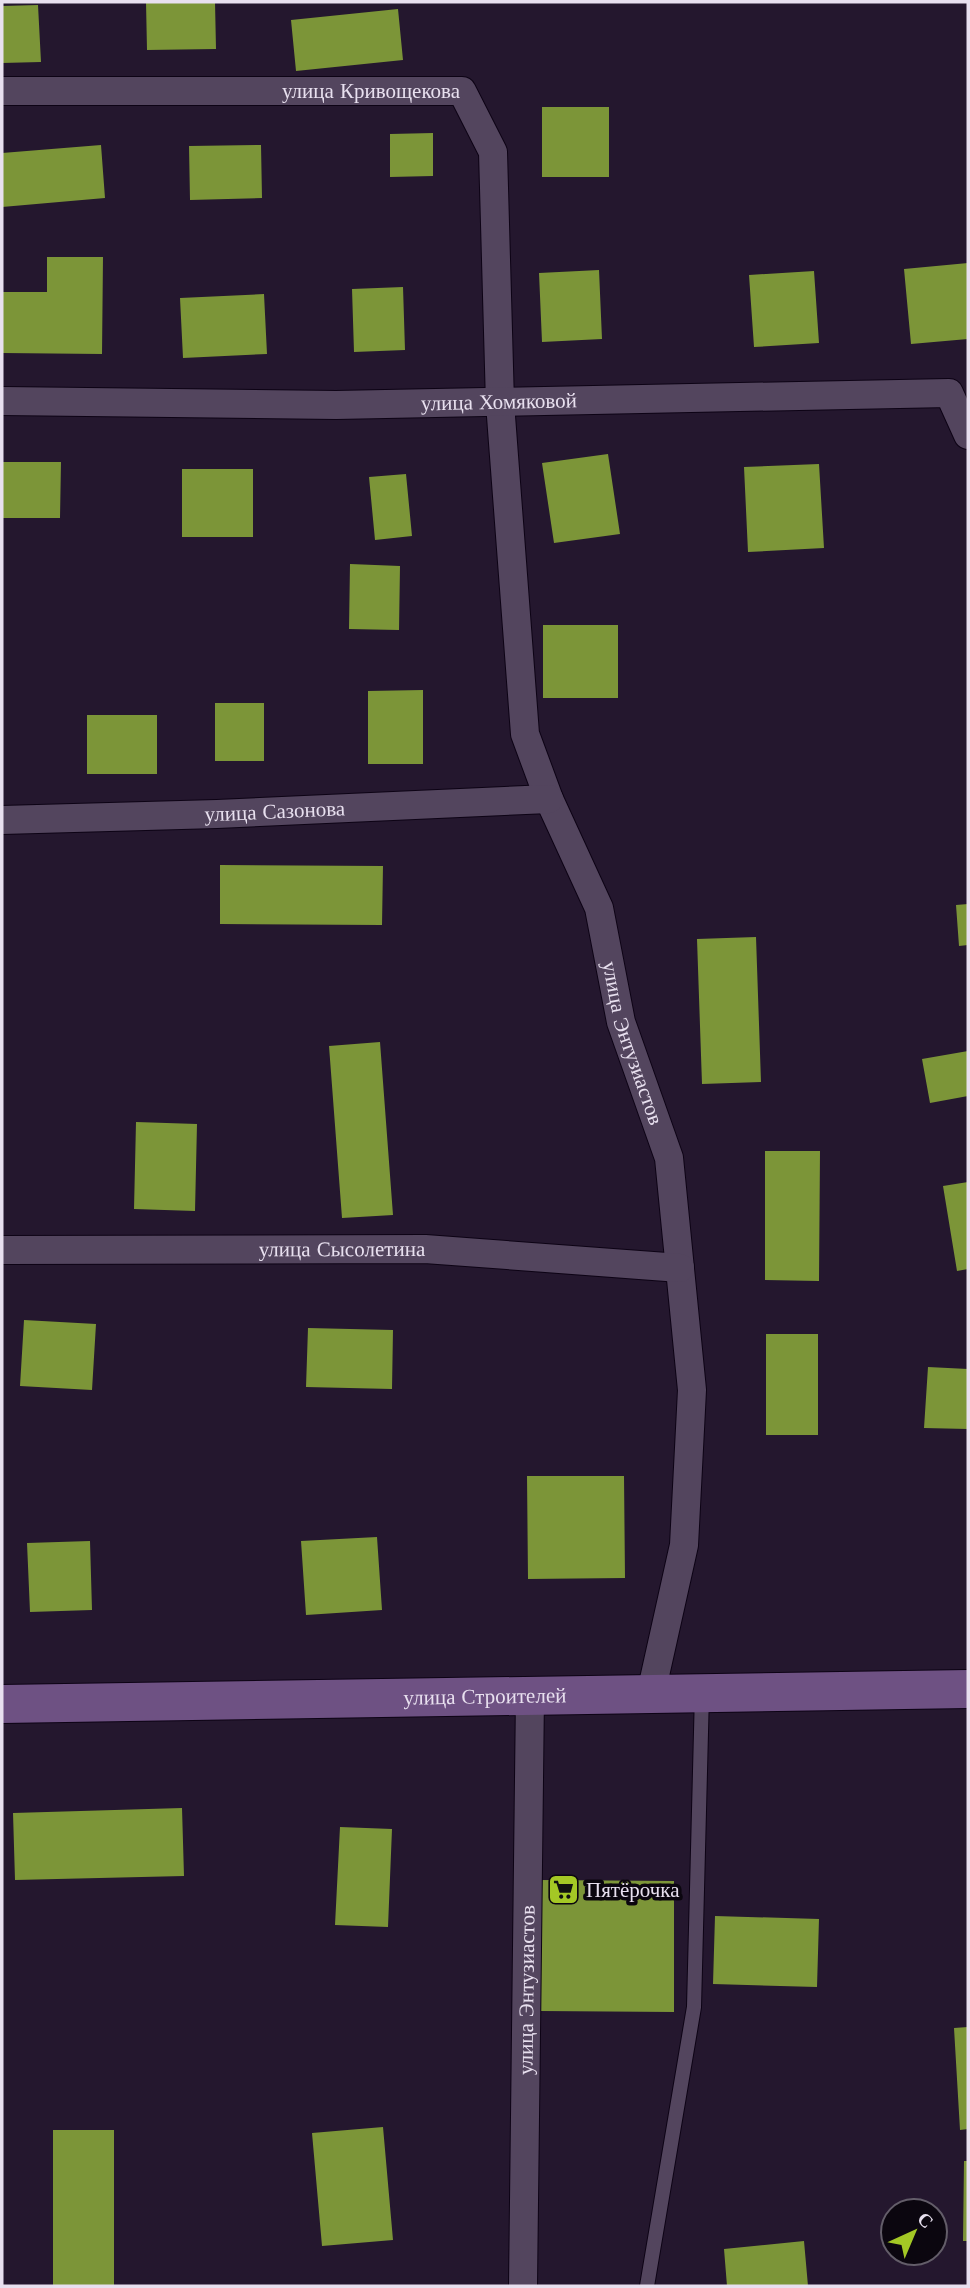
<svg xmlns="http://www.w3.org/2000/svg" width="970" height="2288" viewBox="0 0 970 2288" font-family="'Libre Baskerville',serif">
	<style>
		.building { fill: #7c9538 }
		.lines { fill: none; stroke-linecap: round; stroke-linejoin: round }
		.lane-casing { stroke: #0d0315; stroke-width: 16 }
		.street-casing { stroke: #0d0315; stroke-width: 30 }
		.secondary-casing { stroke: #0d0315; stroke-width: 40 }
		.lane { stroke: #53455e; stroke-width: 14 }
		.street { stroke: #53455e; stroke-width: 28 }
		.secondary { stroke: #6e5183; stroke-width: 38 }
		.labels { text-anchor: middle; stroke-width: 7; stroke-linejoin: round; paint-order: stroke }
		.street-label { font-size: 21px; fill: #e8e0ef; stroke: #0b060f }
		.poi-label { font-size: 21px; fill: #e8e0ef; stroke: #0b060f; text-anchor: start }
	</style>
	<rect width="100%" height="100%" fill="#24172e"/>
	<!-- building -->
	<path class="building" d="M146 2H215L216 49 147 50Z
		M38 5 41 62 2 63V6Z
		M398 9 403 60 296 71 291 20Z
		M542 107H609V177H542Z
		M433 133V176L390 177V134Z
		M101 145 105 198 2 207V153Z
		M261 145 262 198 190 200 189 146Z
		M47 257H103L102 354 2 353V292H47Z
		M968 263V339L911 344 904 269Z
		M599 270 602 339 542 342 539 273Z
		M814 271 819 343 754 347 749 275Z
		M403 287 405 350 354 352 352 289Z
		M264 294 267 354 183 358 180 298Z
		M608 454 620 534 554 543 542 463Z
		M2 462H61L60 518H2Z
		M819 464 824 548 748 552 744 467Z
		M182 469H253V537H182Z
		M406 474 412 536 375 540 369 477Z
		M350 564 400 566 399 630 349 629Z
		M543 625H618V698H543Z
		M423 690V764H368V691Z
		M215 703H264V761H215Z
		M87 715H157V774H87Z
		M220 865 383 866 382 925 220 924Z
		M968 904V945L959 946 956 905Z
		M756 937 761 1082 702 1084 697 939Z
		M380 1042 393 1215 342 1218 329 1046Z
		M968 1051V1096L930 1103 922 1059Z
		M136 1122 197 1124 195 1211 134 1209Z
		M765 1151H820L819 1281 765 1280Z
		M968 1182V1269L957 1271 943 1186Z
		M24 1320 96 1324 92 1390 20 1386Z
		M308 1328 393 1330 392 1389 306 1387Z
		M766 1334H818V1435H766Z
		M928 1367 968 1369V1429L924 1428Z
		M527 1476H624L625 1578 528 1579Z
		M377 1537 382 1610 306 1615 301 1541Z
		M90 1541 92 1610 30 1612 27 1543Z
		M182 1808 184 1876 15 1880 13 1813Z
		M340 1827 392 1829 388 1927 335 1925Z
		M541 1880 674 1881V2012L540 2011Z
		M715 1916 819 1919 817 1987 713 1984Z
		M968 2027V2129L960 2130 954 2028Z
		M383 2127 393 2240 322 2246 312 2133Z
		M53 2130H114V2286H53Z
		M964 2161H968V2241H963Z
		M804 2241 808 2286H727L724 2249Z"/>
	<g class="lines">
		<defs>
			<path id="lane" d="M647 2286 694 2007 702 1693"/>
			<g id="street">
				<path id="s1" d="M2 91H462L493 152 500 403 525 734 549 799 599 908 621 1022 669 1158 692 1390 684 1545 651 1693"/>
				<path id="s2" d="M2 401 336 405 949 393 968 435"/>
				<path id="s3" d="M2 820 217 814 549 799"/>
				<path id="s4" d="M2 1250 425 1249 680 1268"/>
				<path id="s5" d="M523 2286 530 1695"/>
			</g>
			<g id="secondary">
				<path id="s6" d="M2 1704 968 1689"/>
			</g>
		</defs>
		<!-- lane casing -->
		<use href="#lane" class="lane-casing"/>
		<!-- street casing -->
		<use href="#street" class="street-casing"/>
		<!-- secondary casing -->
		<use href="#secondary" class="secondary-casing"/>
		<!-- lane -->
		<use href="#lane" class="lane"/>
		<!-- street -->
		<use href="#street" class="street"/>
		<!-- secondary -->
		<use href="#secondary" class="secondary"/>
	</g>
	<!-- icons -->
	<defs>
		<symbol id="supermarket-square" viewBox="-11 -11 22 22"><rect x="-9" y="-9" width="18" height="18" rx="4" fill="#a4c825" stroke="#0b060f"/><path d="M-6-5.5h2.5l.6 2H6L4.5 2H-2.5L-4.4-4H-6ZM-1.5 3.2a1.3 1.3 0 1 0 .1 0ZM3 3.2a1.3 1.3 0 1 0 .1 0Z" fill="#111"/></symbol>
	</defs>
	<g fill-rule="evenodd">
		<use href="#supermarket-square" x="546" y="1872" width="35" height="35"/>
	</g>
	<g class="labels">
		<!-- street labels -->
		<g class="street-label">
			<text dy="7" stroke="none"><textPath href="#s1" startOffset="369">улица Кривощекова</textPath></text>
			<text dy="7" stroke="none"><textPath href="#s2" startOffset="497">улица Хомяковой</textPath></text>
			<text dy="7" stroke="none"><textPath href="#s3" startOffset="273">улица Сазонова</textPath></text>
			<text dy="7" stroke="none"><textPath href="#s1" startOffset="1440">улица Энтузиастов</textPath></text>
			<text dy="7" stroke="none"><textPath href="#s4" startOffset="340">улица Сысолетина</textPath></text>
			<text dy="7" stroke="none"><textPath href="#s6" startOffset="483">улица Строителей</textPath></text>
			<text dy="7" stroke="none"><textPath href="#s5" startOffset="296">улица Энтузиастов</textPath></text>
		</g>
		<!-- poi labels -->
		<g class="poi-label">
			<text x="586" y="1897">Пятёрочка</text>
		</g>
	</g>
	<!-- border -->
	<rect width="970" height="2288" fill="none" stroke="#e8e0ef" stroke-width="7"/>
	<!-- north arrow -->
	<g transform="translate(914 2232) rotate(44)"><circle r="33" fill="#0b060f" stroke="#635d69" stroke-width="2"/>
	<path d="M0-5L12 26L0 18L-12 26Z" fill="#a4c825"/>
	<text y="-10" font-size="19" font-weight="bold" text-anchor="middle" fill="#e8e0ef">С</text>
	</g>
</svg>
